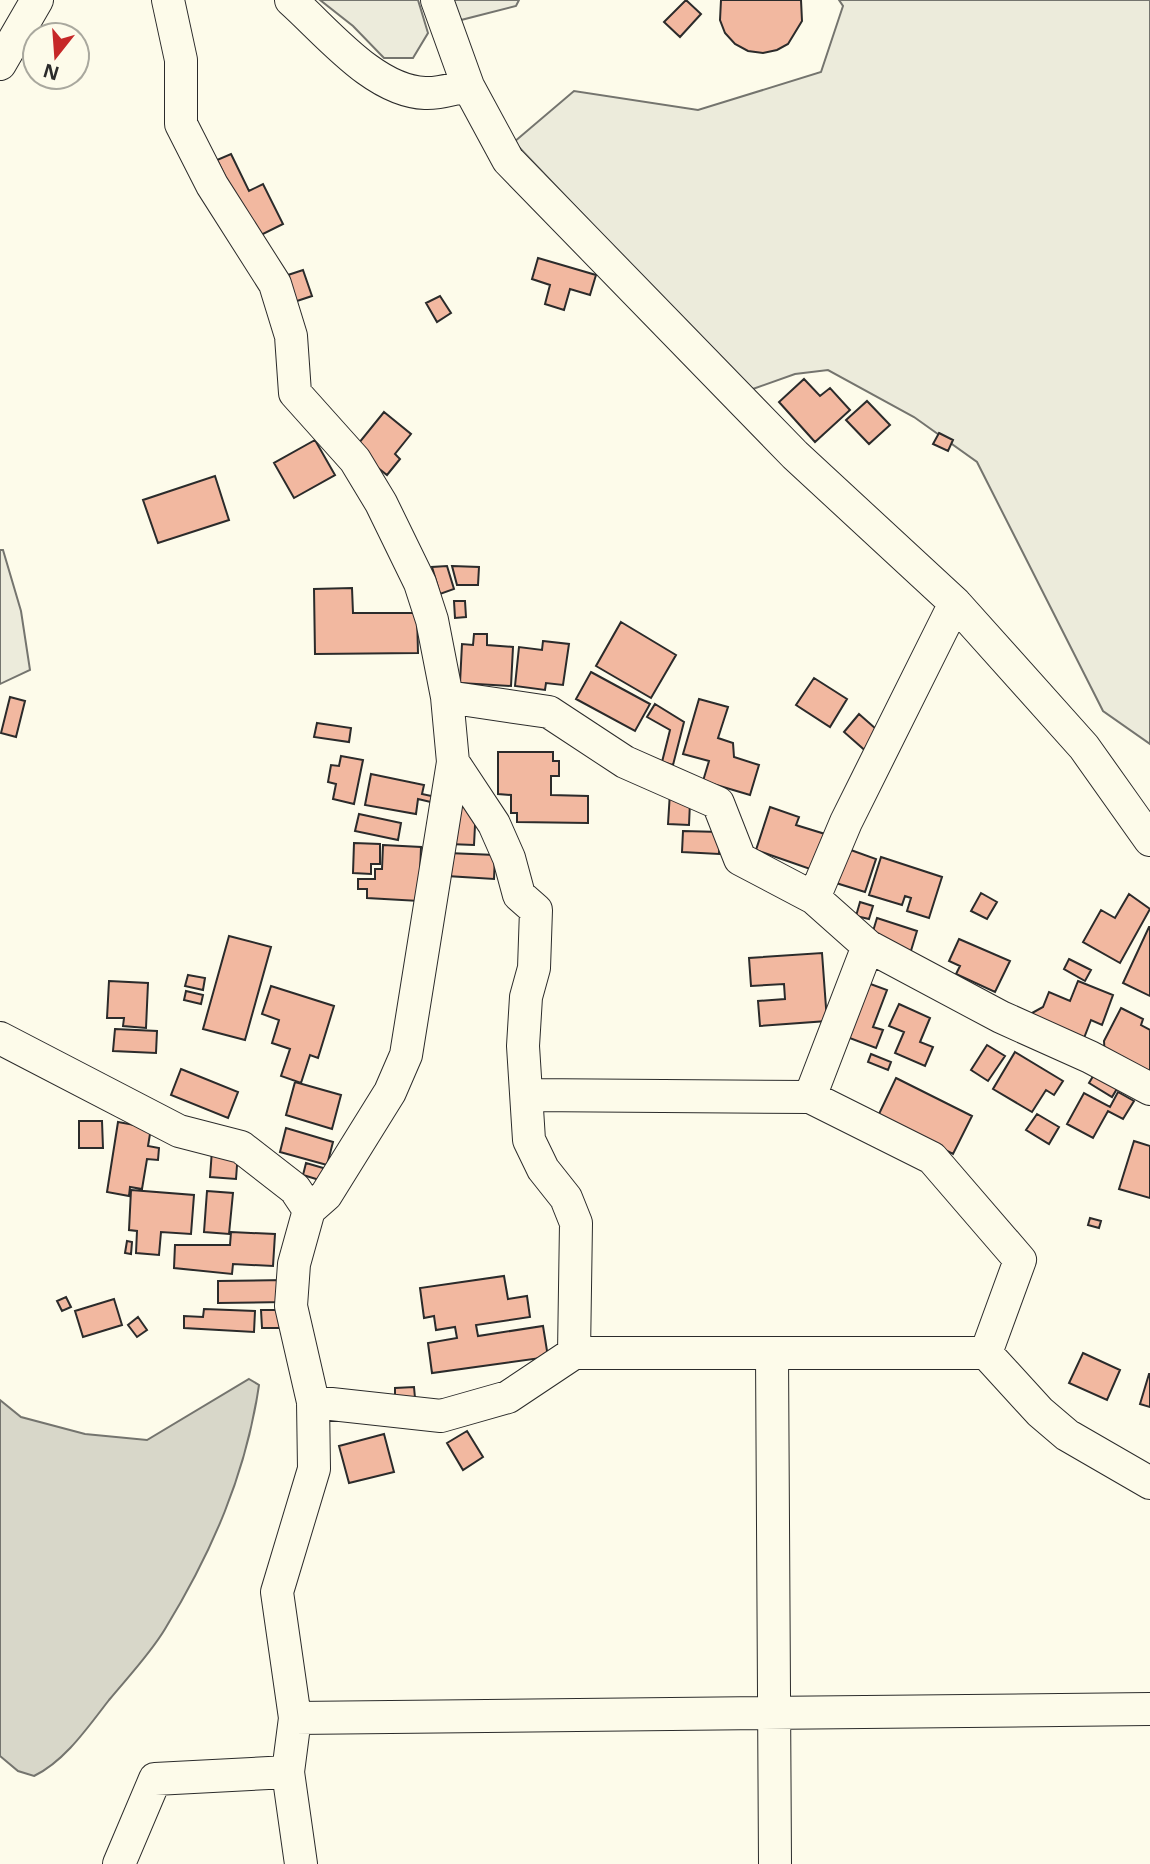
<svg xmlns="http://www.w3.org/2000/svg" width="1150" height="1864" viewBox="0 0 1150 1864" font-family="'Open Sans',sans-serif">
	<style>
		.green { fill: #ecebdb; stroke: #74746e; stroke-width: 2 }
		.water { fill: #d8d7c9; stroke: #74746e; stroke-width: 2 }
		.building { fill: #f2b8a0; stroke: #2b2b2b; stroke-width: 2 }
		.lines { fill: none; stroke-linecap: round; stroke-linejoin: round }
		.minor-casing { stroke: #2b2b2b; stroke-width: 34 }
		.minor { stroke: #fdfbea; stroke-width: 32 }
	</style>
	<rect width="100%" height="100%" fill="#fdfbea"/>
	<!-- green -->
	<path class="green" d="M320 0H418L428 33 413 58H384L353 26Z
		M451 0H519L516 6 461 20Z
		M839 0H1150V744L1103 711 977 462 914 417 828 370 795 374 750 390 514 142 574 91 698 110 821 72 843 6Z
		M0 550H3L21 611 30 670 0 684Z"/>
	<!-- water -->
	<path class="water" d="M249 1379 259 1385C246 1474 212 1552 165 1629 150 1654 128 1677 109 1700 88 1727 65 1761 34 1776L18 1771 0 1756V1400L21 1417 85 1434 147 1440Z"/>
	<!-- building -->
	<path class="building" d="M686 0 701 14 680 37 664 22Z
		M721 0H801L802 21 788 44 777 50 763 53 748 51 735 44 725 33 720 20Z
		M231 154 249 191 263 184 283 224 255 238 217 160Z
		M538 258 596 275 590 295 570 289 564 310 545 304 550 285 532 279Z
		M303 270 312 296 294 302 285 276Z
		M440 296 451 313 437 322 426 303Z
		M804 379 820 396 830 388 850 410 815 442 779 402Z
		M867 401 890 425 869 444 846 420Z
		M384 412 411 434 395 454 400 459 387 475 354 449Z
		M939 433 953 440 948 451 933 444Z
		M315 440 335 475 294 498 274 463Z
		M215 476 229 520 158 543 143 500Z
		M447 566 454 589 440 594 432 567Z
		M452 566 479 567 478 585H457Z
		M352 588 353 613H417L418 653 315 654 314 589Z
		M454 601H465L466 617 455 618Z
		M621 622 676 655 651 698 596 666Z
		M474 634H487V645L513 647 511 686 460 683 462 644 473 645Z
		M543 641 569 644 563 685 546 683 545 690 515 686 519 647 542 650Z
		M591 672 650 704 635 731 576 699Z
		M814 678 847 699 830 727 796 705Z
		M10 697 25 701 16 737 1 733Z
		M699 699 728 707 718 738 733 743 734 757 759 765 750 795 703 781 709 761 683 754Z
		M655 704 684 722 673 765 662 762 670 730 647 717Z
		M859 714 884 736 868 753 844 732Z
		M317 723 351 728 349 742 314 737Z
		M498 752H553V761H559V776H551V795L588 796V823L517 822V813H511V795L498 794Z
		M341 756 363 760 354 804 333 799 336 784 328 782 331 765 339 766Z
		M371 774 424 785 422 794 436 797 435 803 418 799 416 814 365 805Z
		M670 792 690 802 689 825 668 824Z
		M450 805 476 806 474 845 449 844Z
		M770 807 799 817 796 825 825 834 813 870 756 850Z
		M359 814 401 823 398 840 355 831Z
		M683 831 720 832 719 854 682 852Z
		M354 843 380 844V864H371V874L353 873Z
		M383 845 421 847 419 901 367 898V889H358V879H375V869H382Z
		M848 849 876 859 865 892 836 883Z
		M448 853 495 855 494 879 447 876Z
		M881 857 942 877 929 918 907 911 911 898 905 896 902 905 869 895Z
		M981 893 997 902 987 919 971 911Z
		M1129 894 1150 909 1120 963 1083 942 1101 910 1115 918Z
		M860 902 873 906 869 919 856 916Z
		M877 918 917 931 910 954 870 941Z
		M1149 927H1150V996L1123 983Z
		M229 936 271 947 245 1040 203 1029Z
		M959 939 1010 961 995 992 956 974 960 966 949 961Z
		M822 953 827 1021 760 1026 758 1001 785 999 784 984 751 986 749 958Z
		M1069 959 1091 970 1085 981 1064 969Z
		M188 975 205 978 203 990 185 986Z
		M109 981 148 983 146 1028 123 1026 124 1018H107Z
		M1078 981 1113 995 1102 1025 1091 1020 1084 1038 1029 1022 1032 1013 1043 1007 1049 992 1070 1001Z
		M865 982 887 990 873 1027 883 1030 876 1048 839 1034Z
		M271 986 334 1006 318 1058 310 1055 301 1083 281 1076 290 1049 272 1043 279 1020 262 1014Z
		M186 991 203 995 201 1004 184 1000Z
		M899 1004 930 1018 920 1042 933 1047 925 1066 895 1053 904 1032 889 1026Z
		M1121 1008 1143 1019 1141 1025 1150 1030V1070L1145 1079 1105 1058 1104 1041Z
		M115 1029 157 1031 156 1053 113 1051Z
		M987 1045 1005 1056 988 1081 971 1070Z
		M1015 1052 1063 1081 1054 1095 1046 1090 1032 1112 993 1089Z
		M871 1054 891 1062 888 1070 868 1062Z
		M1098 1068 1121 1082 1112 1097 1089 1083Z
		M181 1069 238 1092 228 1118 171 1095Z
		M896 1078 972 1116 953 1154 878 1116Z
		M295 1082 341 1095 332 1129 286 1115Z
		M1118 1092 1134 1101 1123 1119 1108 1111 1093 1138 1067 1124 1084 1093 1110 1107Z
		M1037 1114 1059 1127 1049 1144 1026 1130Z
		M79 1121H102L103 1148H79Z
		M118 1122 151 1128 148 1146 159 1148 158 1160 147 1159 142 1189 130 1187 129 1196 107 1192Z
		M286 1128 333 1142 327 1165 280 1152Z
		M1134 1141 1150 1146V1198L1119 1189Z
		M212 1150 238 1152 236 1179 210 1177Z
		M306 1163 330 1170 326 1182 303 1175Z
		M131 1190 194 1195 191 1234 161 1232 159 1255 136 1253 137 1231 129 1230Z
		M207 1191 233 1193 229 1234 204 1232Z
		M1090 1218 1101 1221 1099 1228 1088 1225Z
		M231 1232 275 1234 273 1266 233 1264 232 1274 174 1268 175 1245H230Z
		M127 1241 132 1242 131 1254 125 1253Z
		M504 1276 508 1299 527 1296 530 1317 476 1325 478 1336 543 1326 548 1357 432 1373 428 1343 457 1338 455 1327 436 1330 434 1316 424 1318 420 1288Z
		M285 1280V1302L218 1303V1281Z
		M66 1297 71 1307 62 1311 57 1301Z
		M114 1299 122 1325 83 1337 75 1311Z
		M204 1309 255 1311 254 1332 184 1328V1316L203 1317Z
		M261 1310H279L280 1328H262Z
		M138 1317 147 1330 137 1337 128 1325Z
		M1083 1353 1120 1370 1107 1400 1069 1383Z
		M1149 1374H1150V1407L1140 1404Z
		M414 1387 415 1398 395 1399V1388Z
		M467 1431 483 1457 463 1470 447 1443Z
		M384 1434 394 1472 349 1483 339 1446Z"/>
	<g class="lines">
		<defs>
			<path id="minor" d="M291 0C328 33 374 91 425 93 439 94 455 88 468 86
				M437 0 468 86 508 160 795 455 955 603 1084 747 1150 840
				M0 64 37 0
				M447 697 549 712 625 762 718 803 740 859 814 898 868 946 1001 1017 1090 1057 1150 1089
				M453 762 494 824 509 858 519 895 536 910 534 968 526 997 523 1046 529 1140 543 1169 566 1198 576 1223 574 1353
				M814 898 846 822 955 603
				M868 946 810 1097 932 1158 1020 1260 986 1353
				M0 1038 179 1131 241 1147 295 1189 309 1210
				M528 1095 810 1097
				M772 1354 775 1864
				M313 1402 441 1416 508 1397 574 1353H986L1040 1412 1067 1435 1150 1483
				M295 1718 1150 1709
				M288 1772 301 1864
				M119 1864 155 1779 288 1772 295 1718 277 1592 314 1469 313 1402 291 1306 294 1264 309 1210 326 1195 390 1092 406 1055 453 762 447 697 432 620 420 583 381 503 355 460 295 393 291 336 275 284 212 185 181 124V60L168 0"/>
		</defs>
		<!-- minor casing -->
		<use href="#minor" class="minor-casing"/>
		<!-- minor -->
		<use href="#minor" class="minor"/>
	</g>
	<!-- north arrow -->
	<g transform="translate(56 56) rotate(197)"><circle r="33" fill="#fdfbea" stroke="#a9a89e" stroke-width="2"/>
	<path d="M0-5L12 26L0 18L-12 26Z" fill="#c62828"/>
	<text y="-10" font-size="19" font-weight="bold" text-anchor="middle" fill="#2b2b2b">N</text>
	</g>
</svg>
